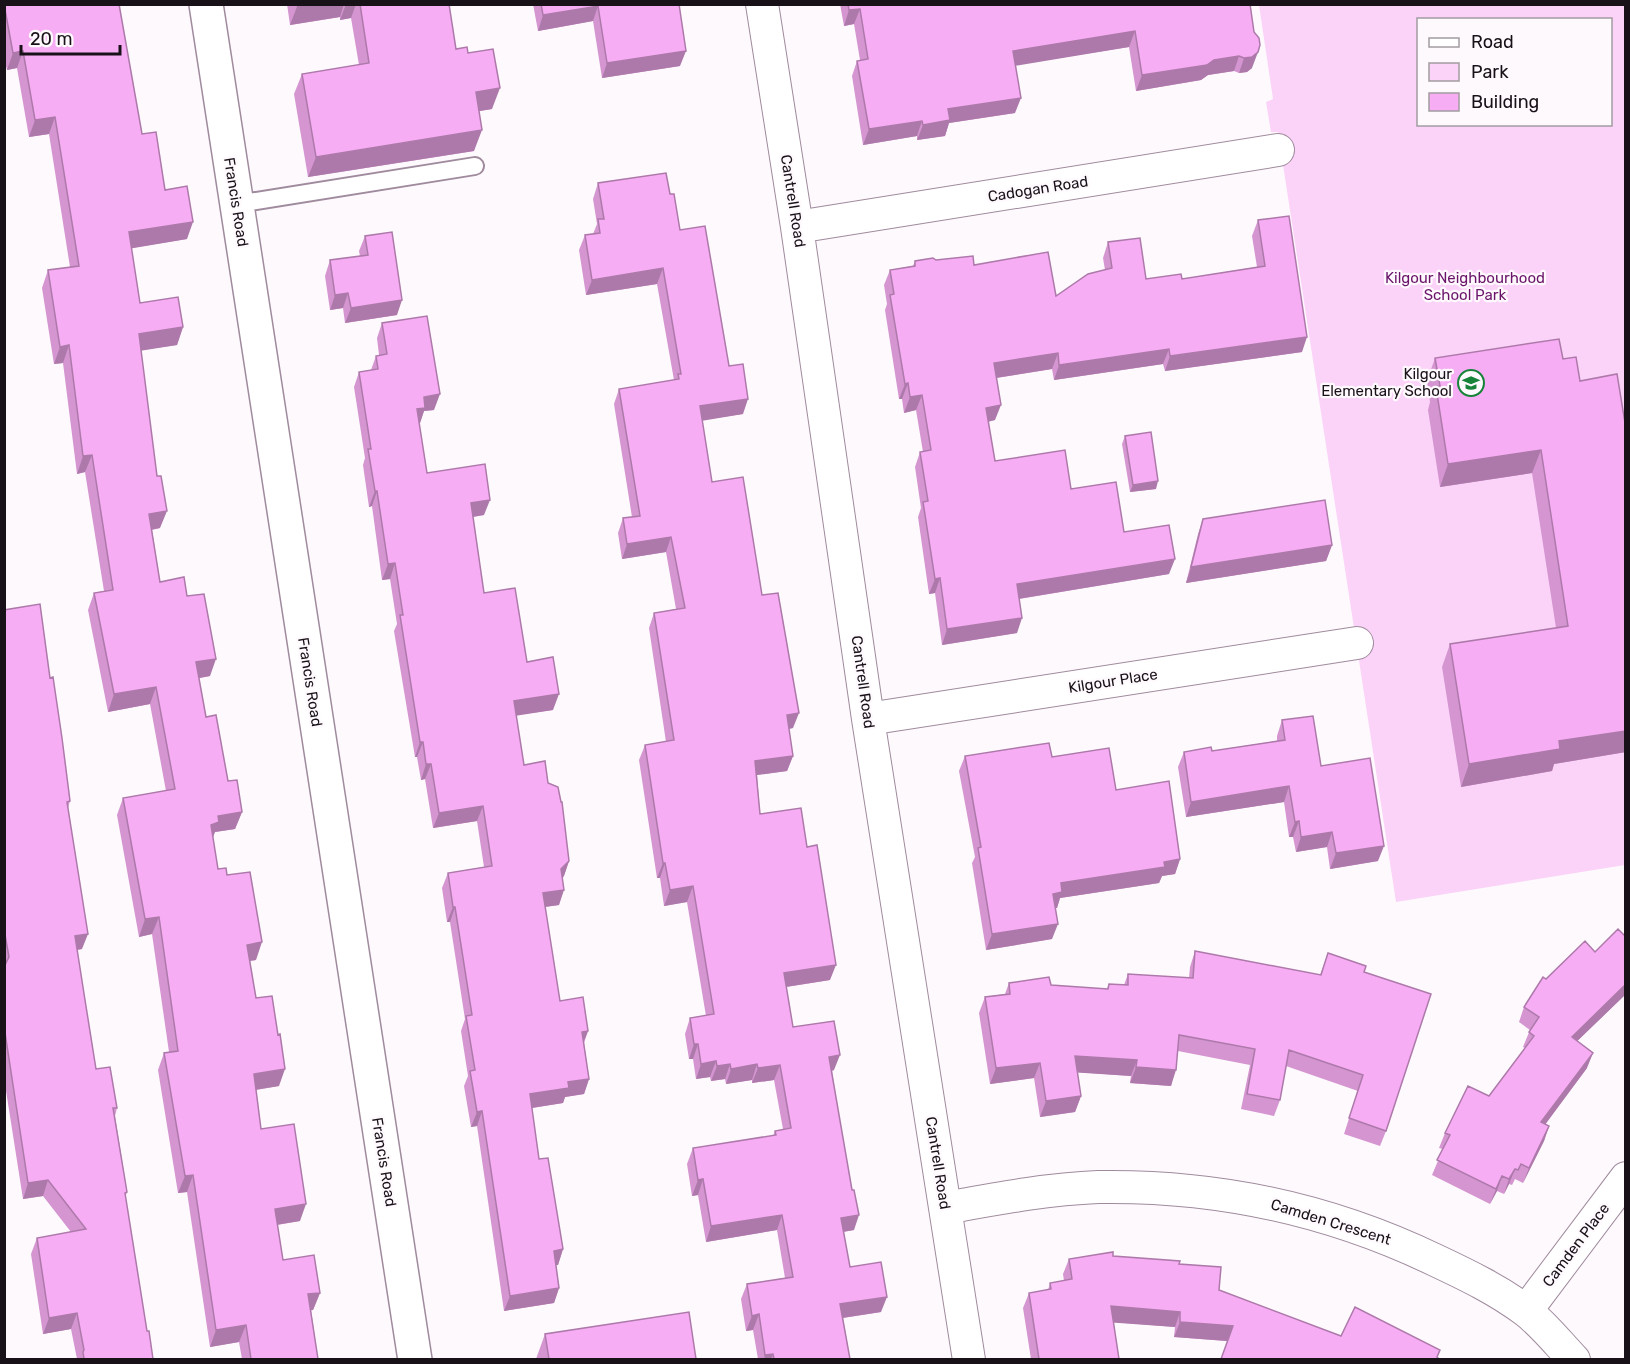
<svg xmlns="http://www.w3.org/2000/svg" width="1630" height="1364" viewBox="0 0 1630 1364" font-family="Rubik,sans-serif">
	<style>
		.green { fill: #fbd3f8; fill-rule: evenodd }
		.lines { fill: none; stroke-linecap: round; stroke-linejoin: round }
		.service-casing { stroke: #9f8b9d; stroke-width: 20 }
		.minor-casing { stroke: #9f8b9d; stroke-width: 34 }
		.tertiary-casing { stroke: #9f8b9d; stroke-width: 36 }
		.service { stroke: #fff; stroke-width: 16 }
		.minor { stroke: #fff; stroke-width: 32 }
		.tertiary { stroke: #fff; stroke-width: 33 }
		.wall { fill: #d495d1 }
		.shaded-wall { fill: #ad79aa }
		.building { fill: #f7adf3; stroke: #ad79aa; stroke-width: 1.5 }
		.labels { text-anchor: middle; stroke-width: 4.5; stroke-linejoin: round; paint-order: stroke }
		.street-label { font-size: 15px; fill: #181118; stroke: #fef9fd }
		.park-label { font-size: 15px; fill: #6b156a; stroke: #fef9fd }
		.poi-label { font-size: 15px; fill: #181118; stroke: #fef9fd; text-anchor: end }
	</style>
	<rect width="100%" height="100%" fill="#fef9fd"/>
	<!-- green -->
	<path class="green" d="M1259 5H1625V865L1396 902 1278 132H1271L1266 102 1273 99ZM1418 20H1610V124H1418Z"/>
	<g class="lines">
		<defs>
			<path id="service" d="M237 204 475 166"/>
			<path id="minor" d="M762 4 797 227 868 719 969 1360
				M797 227 1278 150
				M868 719 1357 643
				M945 1208C995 1199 1047 1189 1098 1187 1216 1185 1329 1209 1435 1260 1467 1275 1498 1290 1526 1311 1544 1325 1558 1343 1574 1360
				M1526 1311 1626 1178"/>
			<path id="tertiary" d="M206 4 415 1360"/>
		</defs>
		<!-- service casing -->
		<use href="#service" class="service-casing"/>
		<!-- minor casing -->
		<use href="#minor" class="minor-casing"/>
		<!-- tertiary casing -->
		<use href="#tertiary" class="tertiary-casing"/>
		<!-- service -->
		<use href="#service" class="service"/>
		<!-- minor -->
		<use href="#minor" class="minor"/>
		<!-- tertiary -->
		<use href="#tertiary" class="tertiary"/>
	</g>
	<!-- wall -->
	<path class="wall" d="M4 4 142 134 187 239 131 248 140 303 183 327 177 345 141 350 160 528 152 530 160 582 187 596 210 676 199 678 206 717 228 781 242 812 235 829 215 832 213 837 218 869 227 875 256 960 250 961 256 998 279 1086 256 1090 261 1129 300 1221 277 1225 283 1260 320 1293 313 1310H311L318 1359H242L239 1342 210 1347 187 1192 178 1193 158 1070 164 1053 169 1052 152 934 139 937 117 815 123 798 166 791 150 704 108 712 88 610 94 593 104 591 85 472 77 474 63 363 54 364 42 288 48 270 70 267 49 134 29 137 17 68 7 70 4 58Z
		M287 4H449L456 49 468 53 492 109 479 111 474 151 308 177 294 94 302 74 359 65 351 18 340 20V17L290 25Z
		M533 4H679L680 66 602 78 593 21 538 31Z
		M840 4H1250L1252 68 1247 72 1239 73 1234 71 1208 75 1201 80 1136 91 1129 47 1015 65V113L949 123 945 136 917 140V136L863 145 852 76 857 61 860 60 854 24 844 26Z
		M598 183 670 194 680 230 729 366 743 414 702 420 712 482 762 595 793 728 789 729 793 756 787 771 757 775 760 814 807 847 830 980 786 987 793 1027 834 1070 832 1071 854 1230 843 1232 850 1267 881 1312 843 1318 850 1359H758L753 1330 746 1331 741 1299 747 1284 785 1278 777 1230 706 1242 698 1195 692 1196 687 1164 693 1148 773 1136 775 1131 783 1129 774 1080 752 1083V1080L726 1084 725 1079 711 1081 710 1077 696 1079 693 1059H689L685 1034 690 1018 706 1016 687 902 664 906 660 878H657L639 760 645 745 666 742 649 628 654 613 676 609 666 552 622 559 618 533 623 518 632 517 614 404 619 389 674 380 657 284 586 295 579 250 585 235 593 234 597 224 593 199Z
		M1258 220 1302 352 1165 371 1163 364 1054 380 1052 369 996 378 995 420 988 422 995 461 1071 489 1124 532 1169 574 1019 599 1017 633 942 645 935 593 929 594 918 517 921 508 915 467 920 452H923L916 410 904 413 902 399H899L885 310 887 304 884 285 890 270 913 266 915 261 936 260 974 265 1056 296 1105 270 1103 258 1108 242 1146 279H1182L1257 267 1252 236Z
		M365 236 397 315 345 323 343 308 330 310 325 276 330 260 360 256 359 251Z
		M382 323 434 410 424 411 420 423H419L427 473 484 515 473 517 484 593 527 662 553 710 516 715 524 765 548 783 569 861 563 878 559 905 545 907 560 1001 588 1031 584 1043 589 1079 584 1094 565 1097 563 1103 532 1108 539 1159 563 1249 558 1265H556L559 1288 554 1303 504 1311 477 1126 471 1127 464 1086 468 1076 461 1031 465 1019 450 922H447L442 888 448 873 484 867 477 821 433 828 425 779 421 780 417 757H415L394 631 397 624 390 579 382 580 372 506 369 507 363 465 365 458 354 387 359 372 371 370 376 356 379 355 377 338Z
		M1435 358 1563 359 1580 381 1626 429V752L1554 764 1552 771 1461 787 1442 667 1450 644 1556 628 1532 473 1440 487 1428 410 1430 402 1427 381Z
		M1125 436 1156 489 1130 492 1122 444Z
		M1203 519 1332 545 1326 561 1186 583 1198 534Z
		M4 610 50 678 70 801 68 808 82 949 77 950 85 1000 96 1069 117 1108 115 1116 127 1192 125 1198 147 1331 153 1359H77L71 1329 43 1334 31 1254 37 1238 71 1232 43 1196 23 1199 4 1078Z
		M1282 720 1321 766 1378 861 1330 869 1327 847 1296 852 1293 837H1289L1284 802 1186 817 1178 767 1184 752 1212 751 1277 741V736Z
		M965 756 1052 757 1116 790 1180 859 1175 874 1162 876 1159 883 1060 898 1057 908H1055L1052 939 986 950 972 863 975 857 959 771Z
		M1626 937V994L1577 1041 1587 1068 1545 1124 1549 1126 1544 1141 1523 1183 1515 1179 1512 1185 1509 1184 1504 1194 1497 1191 1490 1204 1432 1175 1443 1149 1439 1148 1445 1133 1489 1096 1525 1048 1523 1047 1530 1030 1519 1022 1524 1007 1595 952Z
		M1195 951 1320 975 1328 953 1364 972 1386 1131 1380 1146 1344 1134 1358 1091 1286 1066 1280 1100 1274 1116 1241 1109 1250 1065 1178 1051 1171 1086 1130 1083 1131 1076 1077 1072 1081 1096 1075 1112 1040 1117 1034 1078 990 1084 979 1013 985 997 1005 994 1009 983 1107 989 1109 984 1124 985 1128 974 1189 978 1190 967Z
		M1113 1256 1179 1264 1219 1290 1341 1336 1440 1350 1227 1341 1174 1337 1175 1327 1113 1322 1119 1359H1031L1023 1308 1029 1293 1048 1290 1050 1283 1064 1281 1063 1274 1069 1259Z
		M545 1334 696 1359H536Z"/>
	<!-- shaded-wall -->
	<path class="shaded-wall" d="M298 4H344L340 17 290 25Z
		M346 4H356L351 18 340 20Z
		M598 6 593 21 538 31 543 15Z
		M860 9 854 24 844 26 849 10Z
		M1135 31 1129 47 1008 67 1013 51Z
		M23 51 17 68 7 70 13 53Z
		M686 51 680 66 602 78 607 63Z
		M1258 52 1252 68 1247 72 1239 73 1244 58Z
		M1239 56 1234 71 1208 75 1201 80 1136 91 1142 75 1214 60Z
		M500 88 492 109 468 113 476 92Z
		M1021 98 1015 113 949 123 945 136 917 140 923 125 948 109Z
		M55 117 49 134 29 137 35 120Z
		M922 121 917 136 863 145 869 129Z
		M482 130 474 151 308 177 316 157Z
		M193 222 187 239 122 250 129 232Z
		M663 268 657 284 586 295 592 280Z
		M348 293 343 308 330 310 335 295Z
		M402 300 397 315 345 323 351 308Z
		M183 327 177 345 133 352 139 334Z
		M1307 337 1302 352 1165 371 1170 356Z
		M69 345 63 363 54 364 60 347Z
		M1169 349 1163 364 1054 380 1059 365Z
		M1058 353 1052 369 989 379 994 363Z
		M908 383 902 399H899L905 384Z
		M440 394 434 410 424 411 420 423 411 424 417 409 424 397Z
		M922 395 916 410 904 413 910 397Z
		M748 399 743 414 695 422 700 406Z
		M1001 405 995 420 981 423 986 408Z
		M1541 450 1532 473 1440 487 1448 464Z
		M92 455 85 472 77 474 83 456Z
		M1158 481 1156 489 1130 492 1133 485Z
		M375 491H377L372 506 369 507Z
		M490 500 484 515 465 518 471 503Z
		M167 511 160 528 143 531 149 514Z
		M671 537 666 552 622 559 627 544Z
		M1332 545 1326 561 1186 583 1191 567Z
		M1175 559 1169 574 1012 600 1017 584Z
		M395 563 390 579 382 580 388 564Z
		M940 578 935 593 929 594 935 579Z
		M1022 618 1017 633 942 645 947 629Z
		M216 659 210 676 189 680 196 662Z
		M156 687 150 704 108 712 114 694Z
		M559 694 553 710 508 717 514 701Z
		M799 713 793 728 781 730 787 715Z
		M1626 731V752L1554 764 1552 771 1461 787 1469 764 1559 741Z
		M420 742H423L417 757H415Z
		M793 756 787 771 750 776 755 761Z
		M426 764H431L425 779 421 780Z
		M1289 786 1284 802 1186 817 1191 802Z
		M483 806 477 821 433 828 439 813Z
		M242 812 235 829 215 832 212 839 211 825 218 816Z
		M1299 821 1293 837H1289L1295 822Z
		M1332 832 1327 847 1296 852 1301 837Z
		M1384 846 1378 861 1330 869 1336 853Z
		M1180 859 1175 874 1162 876 1159 883 1060 898 1057 908 1047 909 1053 894 1061 883Z
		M569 861 564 876 556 884 561 869Z
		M663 863H665L660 878H657Z
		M693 886 687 902 664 906 670 890Z
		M564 890 559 905 537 908 543 893Z
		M453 907H455L450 922H447Z
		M159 917 152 934 139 937 145 919Z
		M1058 924 1052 939 986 950 992 934Z
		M88 934 82 949 69 951 75 936Z
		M262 942 256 960 241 962 247 945Z
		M836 965 830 980 779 988 784 973Z
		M1626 984V994L1566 1052 1572 1037Z
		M588 1031 582 1046V1032Z
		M694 1044H698L693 1059H689Z
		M1593 1053 1587 1068 1536 1137 1541 1122Z
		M840 1055 834 1070 824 1072 829 1057Z
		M1075 1056 1137 1060 1131 1076 1069 1072Z
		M716 1061 710 1077 696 1079 701 1064Z
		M1040 1063 1034 1078 990 1084 996 1068Z
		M730 1064 725 1079 711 1081 717 1066Z
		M757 1064 752 1080 726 1084 731 1069Z
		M780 1065 774 1080 752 1083 758 1068Z
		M1136 1067 1176 1070 1171 1086 1130 1083Z
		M285 1069 279 1086 247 1091 254 1074Z
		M589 1079 584 1094 565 1097 563 1103 525 1109 530 1094 568 1082Z
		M1081 1096 1075 1112 1040 1117 1046 1101Z
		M482 1111 477 1126 471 1127 477 1112Z
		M1549 1126 1544 1141 1523 1183 1529 1168Z
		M1515 1169 1509 1184 1504 1194 1509 1179Z
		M193 1175 187 1192 178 1193 185 1176Z
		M1502 1176 1497 1191 1490 1204 1496 1189Z
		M703 1179 698 1195 692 1196 698 1180Z
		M48 1180 43 1196 23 1199 28 1183Z
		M306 1204 300 1221 269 1226 275 1209Z
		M782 1215 777 1230 706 1242 711 1226Z
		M859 1215 854 1230 836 1233 841 1218Z
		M563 1249 558 1265 548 1266 554 1251Z
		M559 1288 554 1303 504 1311 510 1296Z
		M320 1293 313 1310 302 1312 308 1294Z
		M887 1297 881 1312 835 1319 840 1304Z
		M1111 1306 1180 1312 1175 1327 1105 1322Z
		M77 1313 71 1329 43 1334 49 1318Z
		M759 1314 753 1330 746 1331 752 1316Z
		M1180 1322 1233 1326 1227 1341 1174 1337Z
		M246 1325 239 1342 210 1347 216 1330Z
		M773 1354 771 1359H764L765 1355Z"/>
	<!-- building -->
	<path class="building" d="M4 4H119L142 134 156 132 165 190 187 186 193 222 129 232 140 303 178 297 183 327 139 334 157 476H161L167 511 149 514 160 582 184 577 187 596 204 594 216 659 196 662 206 717 216 715 228 781 237 780 242 812 218 816 219 822 211 825 218 869 226 868 227 875 250 872 262 942 247 945 256 998 272 996 278 1035 280 1034 285 1069 254 1074 261 1129 294 1124 306 1204 275 1209 283 1260 314 1255 320 1293 308 1294 318 1359H251L246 1325 216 1330 193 1175 185 1176 164 1053 178 1051 159 917 145 919 123 798 175 789 156 687 114 694 94 593 113 590 92 455 83 456 69 345 60 347 48 270 79 266 55 117 35 120 23 51 13 53Z
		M360 4H449L456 49 467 47 468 53 493 49 500 88 476 92 482 130 316 157 302 74 369 63Z
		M541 4H679L686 51 607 63 598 6 543 15Z
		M848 4H1250L1254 32 1259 38 1260 45 1258 52 1252 57 1244 58 1239 56 1214 60 1207 65 1142 75 1135 31 1013 51 1021 98 948 109 950 120 923 125 922 121 869 129 857 61 868 59 860 9 849 10Z
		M666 173 670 194H674L680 230 705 226 729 366 743 364 748 399 700 406 712 482 743 477 762 595 778 593 799 713 787 715 793 756 755 761 760 814 801 808 807 847 817 845 836 965 784 973 793 1027 834 1021 840 1055 829 1057 852 1190H854L859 1215 841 1218 850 1267 881 1262 887 1297 840 1304 850 1359H774L773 1354 765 1355 759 1314 752 1316 747 1284 793 1277 782 1215 711 1226 703 1179 698 1180 693 1148 776 1135 775 1131 791 1128 780 1065 758 1068 757 1064 731 1069 730 1064 717 1066 716 1061 701 1064 698 1044H694L690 1018 714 1014 693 886 670 890 665 863H663L645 745 674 740 654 613 685 608 671 537 627 544 623 518 640 516 619 389 679 379 678 374H681L663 268 592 280 585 235 600 233 598 219H604L598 183Z
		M1289 216 1307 337 1170 356 1169 349 1059 365 1058 353 994 363 1001 405 986 408 995 461 1065 450 1071 489 1116 482 1124 532 1169 525 1175 559 1017 584 1022 618 947 629 940 578 935 579 923 502 928 501 920 452 931 450 922 395 910 397 908 383 905 384 890 295 894 294 890 270 915 266V261L933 258 936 260 973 256 974 265 1048 252 1056 296 1088 274 1112 268 1108 242 1140 238 1146 279 1181 274 1182 279 1265 266 1258 220Z
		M392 232 402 300 351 308 348 293 335 295 330 260 368 255 365 236Z
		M427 316 440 394 424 397 425 408 417 409 427 473 485 464 490 500 471 503 484 593 515 588 527 662 553 657 559 694 514 701 524 765 545 761 548 783 558 787 561 802H562L569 861 561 869 564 890 543 893 560 1001 583 997 588 1031 582 1032 589 1079 568 1082 569 1088 530 1094 539 1159 548 1158 563 1249 554 1251 559 1288 510 1296 482 1111 477 1112 470 1071 475 1070 466 1016 472 1015 455 907H453L448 873 492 866 483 806 439 813 431 764H426L423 742H420L400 615H403L395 563 388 564 377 491H375L368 449H371L359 372 378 369 376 356 387 354 382 323Z
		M1559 339 1563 359 1576 357 1580 381 1617 374 1626 429V731L1559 741 1560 749 1469 764 1450 644 1568 626 1541 450 1448 464 1436 387 1440 386 1435 358Z
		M1151 432 1158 481 1133 485 1125 436Z
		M1325 500 1332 545 1191 567 1203 519Z
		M40 604 50 678 53 677 62 738 70 801 67 802 88 934 75 936 85 1000 96 1069 110 1067 117 1108H113L127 1192 125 1193 147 1331H149L153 1359H84L83 1352 84 1350 77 1313 49 1318 37 1238 86 1229 48 1180 28 1183 4 1026V967L9 957 4 929V610Z
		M1313 716 1321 766 1370 758 1384 846 1336 853 1332 832 1301 837 1299 821 1295 822 1289 786 1191 802 1184 752 1211 747 1212 751 1285 740 1282 720Z
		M1049 743 1052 757 1109 748 1116 790 1169 781 1180 859 1164 862 1165 867 1061 883 1062 892 1053 894 1058 924 992 934 978 848 981 847 965 756Z
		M1618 929 1626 937V984L1572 1037 1593 1053 1541 1122 1549 1126 1529 1168 1521 1164 1518 1170 1515 1169 1509 1179 1502 1176 1496 1189 1437 1160 1450 1135 1445 1133 1468 1086 1489 1096 1534 1036 1529 1032 1539 1017 1524 1007 1543 977 1546 979 1585 941 1595 952Z
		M1195 951 1321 975 1328 953 1366 966 1364 972 1431 994 1386 1131 1349 1118 1363 1075 1289 1050 1280 1100 1247 1094 1255 1049 1179 1035 1176 1070 1136 1067 1137 1060 1075 1056 1081 1096 1046 1101 1040 1063 996 1068 985 997 1010 994 1009 983 1049 977 1051 985 1108 989 1109 984 1128 985V974L1193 978Z
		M1113 1252V1256L1180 1261 1179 1264 1221 1267 1219 1290 1341 1336 1355 1307 1440 1350 1437 1357 1439 1359H1221L1233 1326 1180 1322V1312L1111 1306 1119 1359H1039L1029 1293 1051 1289 1050 1283 1072 1279 1069 1259Z
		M689 1312 696 1359H549L545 1334Z"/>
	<!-- icons -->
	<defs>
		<symbol id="school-ring" viewBox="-11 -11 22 22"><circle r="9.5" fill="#fef9fd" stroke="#168339" stroke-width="1.5"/><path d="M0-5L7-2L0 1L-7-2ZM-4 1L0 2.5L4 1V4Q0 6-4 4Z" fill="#168339"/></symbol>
	</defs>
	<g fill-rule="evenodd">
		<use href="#school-ring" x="1456" y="368" width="30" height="30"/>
	</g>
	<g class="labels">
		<!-- street labels -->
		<g class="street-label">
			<text transform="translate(1038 189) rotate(-9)" y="5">Cadogan Road</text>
			<text transform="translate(793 201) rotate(81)" y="5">Cantrell Road</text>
			<text transform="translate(236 202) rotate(81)" y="5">Francis Road</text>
			<text transform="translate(1113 681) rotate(-9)" y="5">Kilgour Place</text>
			<text transform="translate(310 682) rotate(81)" y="5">Francis Road</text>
			<text transform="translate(863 682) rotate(82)" y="5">Cantrell Road</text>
			<text transform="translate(384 1162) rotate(81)" y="5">Francis Road</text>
			<text transform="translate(938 1163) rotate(81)" y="5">Cantrell Road</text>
			<text transform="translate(1331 1222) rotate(17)" y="5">Camden Crescent</text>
			<text transform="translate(1576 1245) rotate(-53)" y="5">Camden Place</text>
		</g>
		<!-- park labels -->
		<g class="park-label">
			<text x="1465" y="283">Kilgour Neighbourhood<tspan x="1465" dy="17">School Park</tspan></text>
		</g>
		<!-- poi labels -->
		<g class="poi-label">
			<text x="1452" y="379">Kilgour<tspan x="1452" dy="17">Elementary School</tspan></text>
		</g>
	</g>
	<!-- border -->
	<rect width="1630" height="1364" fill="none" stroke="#181118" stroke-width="12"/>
	<!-- legend -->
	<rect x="1417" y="18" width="195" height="108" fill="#fef9fd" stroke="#a29ca1" stroke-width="1.5"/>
	<rect x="1429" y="38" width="30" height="9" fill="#ffffff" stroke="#a29ca1" stroke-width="1.5"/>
	<text x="1471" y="48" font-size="18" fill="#181118">Road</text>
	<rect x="1429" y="63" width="30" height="18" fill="#fbd3f8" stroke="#a29ca1" stroke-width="1.5"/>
	<text x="1471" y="78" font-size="18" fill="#181118">Park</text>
	<rect x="1429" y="93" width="30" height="18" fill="#f7adf3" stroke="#a29ca1" stroke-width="1.5"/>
	<text x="1471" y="108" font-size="18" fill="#181118">Building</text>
	<!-- scale -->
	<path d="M21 45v9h99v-9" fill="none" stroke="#181118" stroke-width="3"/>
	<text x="30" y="45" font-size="18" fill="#181118" stroke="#fef9fd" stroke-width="4.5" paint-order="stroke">20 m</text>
</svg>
